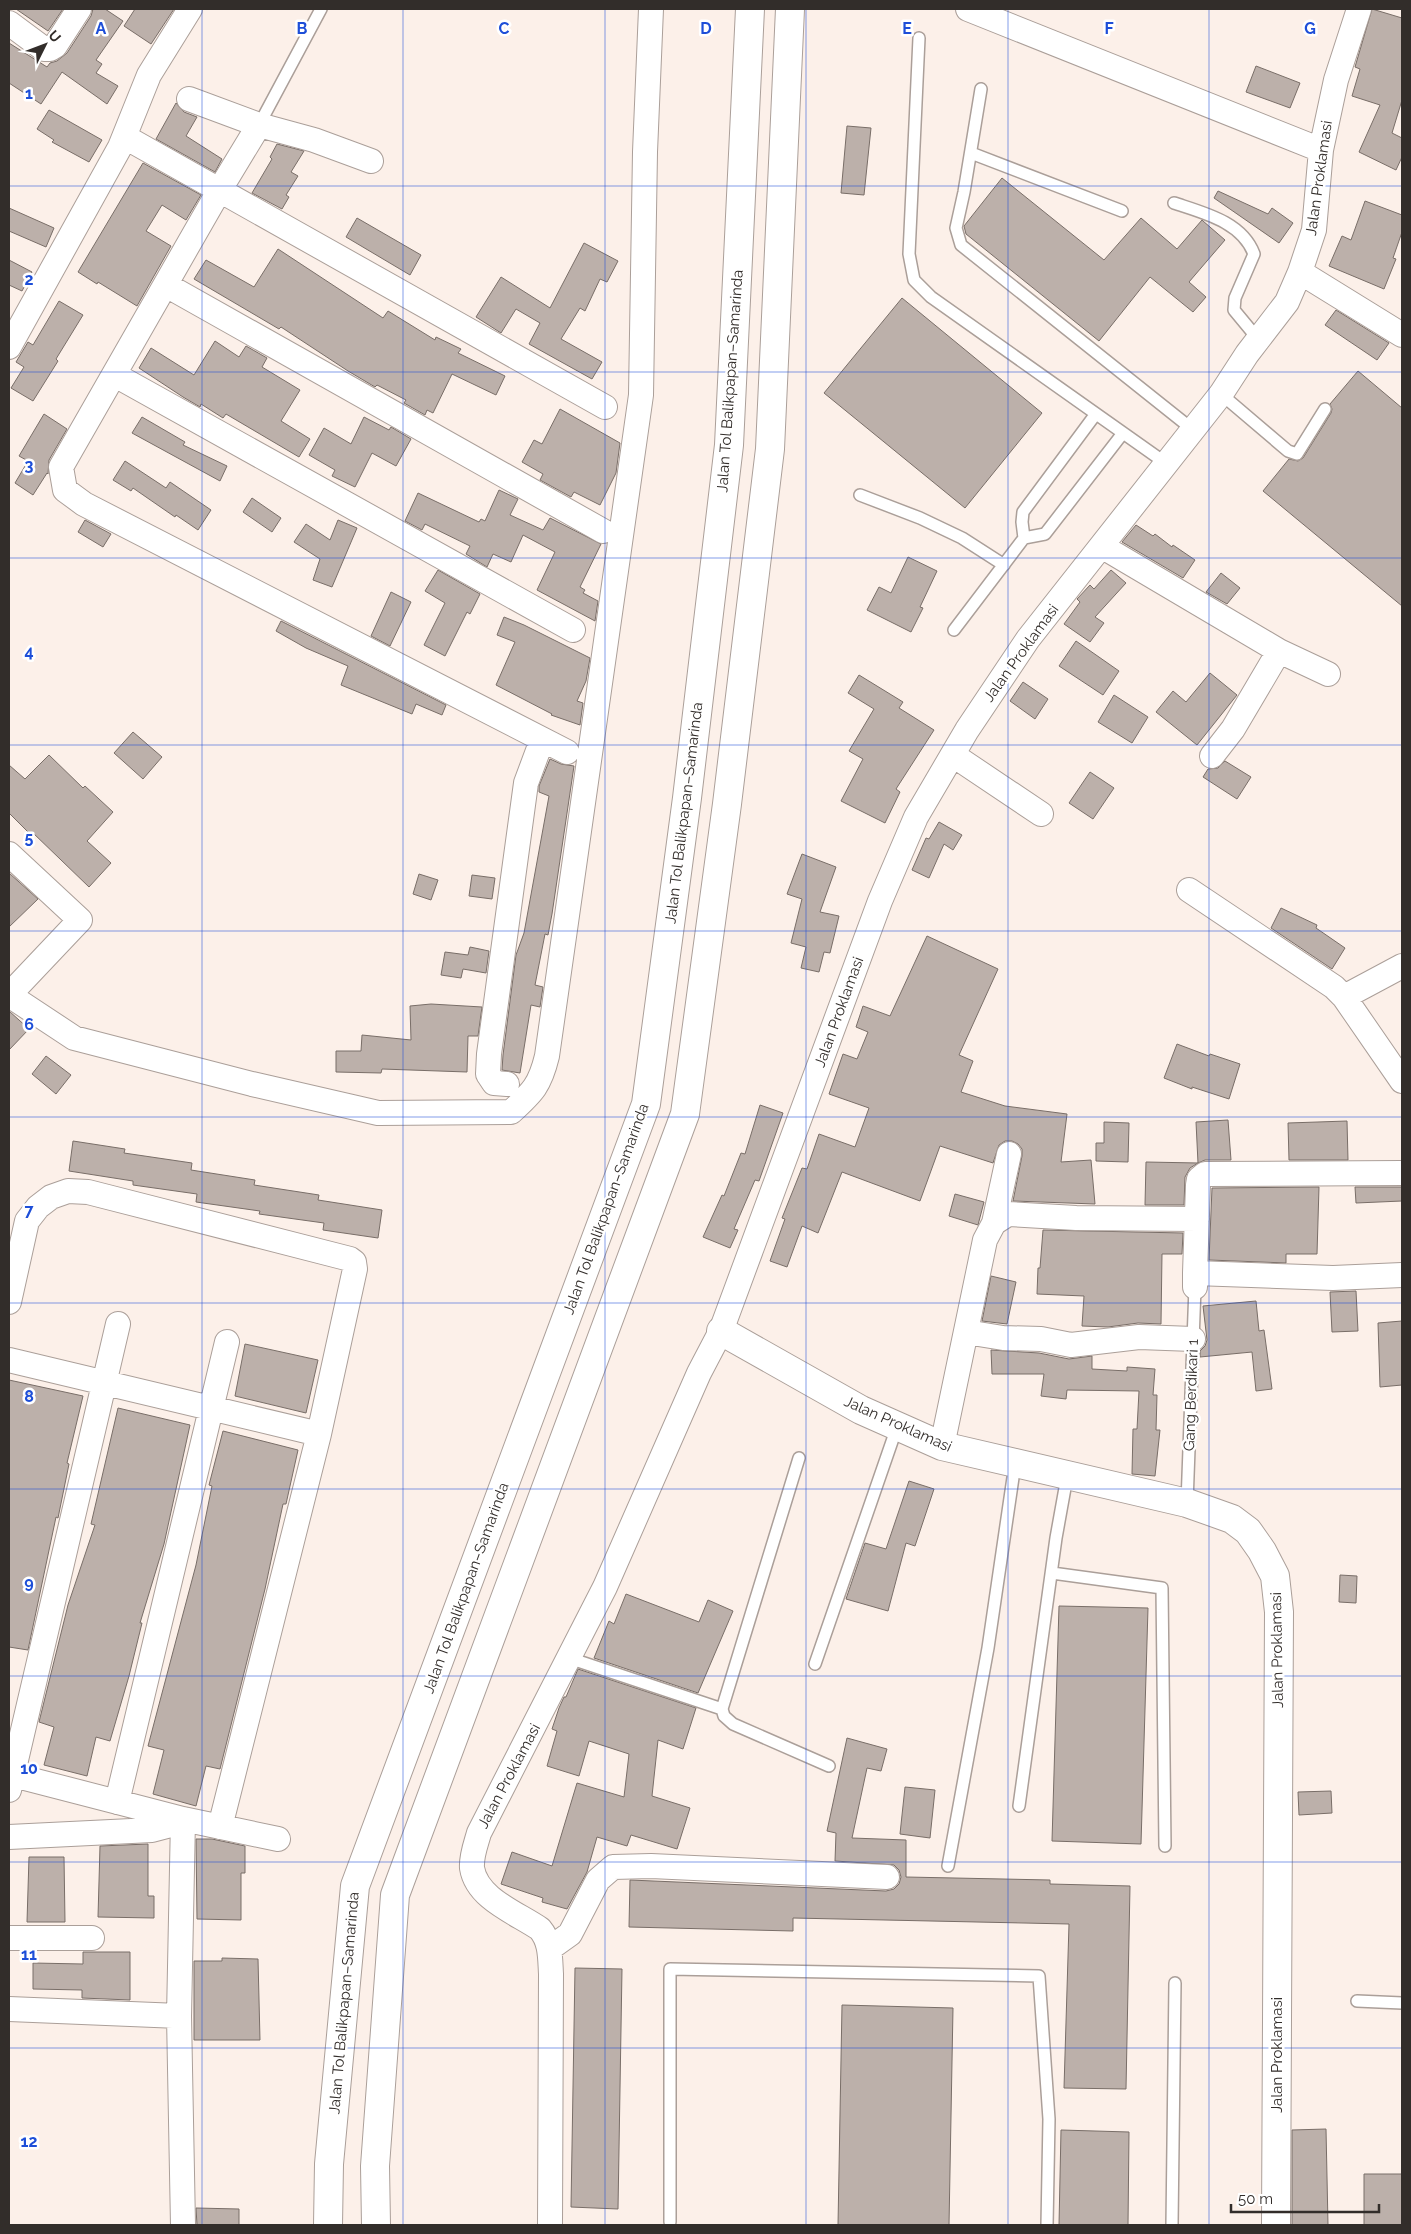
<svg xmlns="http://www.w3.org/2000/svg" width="1411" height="2234" viewBox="0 0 1411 2234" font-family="Raleway,sans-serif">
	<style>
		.building { fill: #bcb0aa; stroke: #796e68 }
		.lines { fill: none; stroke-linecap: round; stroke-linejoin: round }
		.service-casing { stroke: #ab9f99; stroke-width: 14 }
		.minor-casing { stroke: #ab9f99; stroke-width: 26 }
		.tertiary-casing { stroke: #ab9f99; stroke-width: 30 }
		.motorway-casing { stroke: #ab9f99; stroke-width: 30 }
		.service { stroke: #fff; stroke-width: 11 }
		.minor { stroke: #fff; stroke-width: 24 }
		.tertiary { stroke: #fff; stroke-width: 28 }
		.motorway { stroke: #fff; stroke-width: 28 }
		.grid { fill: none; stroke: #1d4ed8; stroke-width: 1; stroke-opacity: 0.55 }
		.labels { text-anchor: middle; stroke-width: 5; stroke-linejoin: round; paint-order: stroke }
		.street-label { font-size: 15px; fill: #322d2a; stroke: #fff }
		.grid-label { font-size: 16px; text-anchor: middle; font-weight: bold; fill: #1d4ed8; stroke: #fff; stroke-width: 5; stroke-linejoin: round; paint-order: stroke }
	</style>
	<rect width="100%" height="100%" fill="#fcf0e9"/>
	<!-- building -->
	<path class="building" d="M16 9H63L48 31Z
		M93 9H105L123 21 96 60 102 64 96 73 118 86 107 104 62 72 41 104 9 83V43L47 67 50 63 57 61 67 53 91 16Z
		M135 9H174L151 44 124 26Z
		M1372 9 1402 18V100L1392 133 1402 138V157L1396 170 1359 152 1380 105 1352 96 1360 69 1355 67Z
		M1256 66 1300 83 1290 108 1246 92Z
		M176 103 184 112 197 117 186 136 222 159 215 172 156 139Z
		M49 110 102 140 89 162 52 142 54 140 37 129Z
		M847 126 871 128 864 195 841 193Z
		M277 144 304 151 291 172 298 176 286 195 289 197 282 209 252 193 272 159 270 157Z
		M143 163 201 195 186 220 162 205 146 231 171 246 137 306 98 282 97 284 78 272Z
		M1002 178 1104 260 1141 218 1177 249 1202 220 1203 221 1225 240 1189 282 1206 297 1193 312 1150 277 1099 341 966 234 964 226Z
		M1218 191 1268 214 1272 208 1293 223 1279 243 1214 198Z
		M1365 201 1402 215V232L1393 258 1396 259 1384 289 1329 266 1342 236 1351 240Z
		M9 208 54 228 46 247 9 231Z
		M357 218 421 255 410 275 346 237Z
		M584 243 618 261 607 282 600 279 585 311 580 308 561 339 602 362 592 379 529 344 540 323 516 309 501 333 476 317 501 277 550 308Z
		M278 249 383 318 388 311 435 340 436 337 461 349 458 353 505 376 496 395 452 374 433 413 427 410 425 415 404 403 406 400 377 385 375 387 348 371 281 327 279 329 194 279 206 260 254 287Z
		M9 260 32 272 22 291 9 285Z
		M902 298 1042 413 965 508 824 393Z
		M59 301 83 315 56 359 58 361 33 401 11 388 24 367 16 362 28 342 33 345Z
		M1336 310 1389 343 1377 360 1325 325Z
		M215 341 239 357 246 346 267 358 262 367 300 390 281 421 310 439 299 457 226 414 223 418 201 404 200 407 183 397 139 368 151 348 194 375Z
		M1358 371 1402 408V606L1263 491 1289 459 1298 461 1303 458 1331 413 1332 409 1330 404Z
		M560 409 620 443 616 473 600 505 574 492 571 497 540 480 543 474 522 462 534 440 542 444Z
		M44 414 67 429 49 460 48 474 47 473 33 495 15 483 28 461 19 456Z
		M142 417 185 442 183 445 227 466 220 481 132 433Z
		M364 417 389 430 391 427 411 439 396 466 372 453 355 487 332 476 335 470 309 455 324 428 351 444Z
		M125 461 166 488 170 482 211 510 198 530 176 515 175 517 133 488 131 491 113 480Z
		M499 490 518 499 510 515 543 530 550 518 601 544 580 587 585 590 583 593 598 601 595 621 537 590 555 552 523 535 511 562 493 554 487 567 466 554 470 546 425 524 422 530 405 521 418 493 479 522 481 519 485 521Z
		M252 498 281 518 272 532 243 512Z
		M85 520 111 534 103 547 78 532Z
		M338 520 357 528 332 587 313 580 320 559 294 542 306 524 330 540Z
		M1136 525 1153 536 1155 534 1172 547 1173 545 1195 560 1183 578 1122 542Z
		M908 557 937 571 920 607 923 608 911 632 867 610 879 587 891 593Z
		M438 570 480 594 470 614 467 612 445 656 424 645 445 603 425 591Z
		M1111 570 1126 583 1095 617 1104 623 1090 642 1064 624 1080 602 1077 599 1090 585 1094 589Z
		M1221 573 1240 588 1227 604 1206 592Z
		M391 592 411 602 390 646 371 636Z
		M504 617 524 625 590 658 586 681 577 701 583 703 580 725 551 715 552 714 496 685 515 642 497 635Z
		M281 621 446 705 442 715 416 704 412 714 341 685 348 666 306 648 276 631Z
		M1076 641 1119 671 1103 695 1059 666Z
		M1210 673 1237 695 1197 745 1156 712 1173 691 1186 702Z
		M859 675 903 702 899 708 934 730 896 789 900 792 885 823 841 801 863 759 849 751 874 709 848 693Z
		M1023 682 1048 699 1035 719 1010 701Z
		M1114 695 1148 717 1132 743 1098 722Z
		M133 732 162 757 143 779 114 753Z
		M49 755 83 788 85 786 113 812 87 841 111 863 89 887 32 832 30 834 9 813V765L25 779Z
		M550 759 561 764 574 766 552 914 548 935 545 934 535 985 543 987 540 1007 531 1005 520 1073 502 1070 503 1055 516 955 524 933 549 796 539 792V786Z
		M1225 761 1251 777 1237 799 1203 777 1208 769 1218 768Z
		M1090 772 1114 788 1093 819 1069 803Z
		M939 822 962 835 953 850 944 844 929 878 912 870 926 838 929 839Z
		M802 854 836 867 820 912 839 916 830 953 824 952 819 972 801 968 806 947 791 943 802 899 787 894Z
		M9 873 38 899 9 927Z
		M419 874 438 880 431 900 413 894Z
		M472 875 495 878 492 899 469 896Z
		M1281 908 1317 925 1316 928 1345 948 1332 969 1271 928Z
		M927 936 998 969 959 1055 973 1061 961 1092 1005 1106 1067 1114 1061 1162 1091 1160 1095 1204 1013 1201 1022 1156V1149L1018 1144 1012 1141H1005L999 1145 993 1163 940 1146 920 1201 842 1172 818 1233 802 1226 787 1267 770 1261 785 1219 782 1218 802 1168 807 1169 819 1134 855 1147 869 1108 829 1094 843 1054 857 1059 868 1032 856 1027 863 1006 890 1016Z
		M470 947 489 951 486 973 463 969 461 978 441 975 445 952 468 955Z
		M431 1004 482 1007 478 1036H468L467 1072 382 1069 381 1073 336 1072V1051H361L362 1035 411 1040 410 1006Z
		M9 1011 29 1029 9 1050Z
		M1177 1044 1209 1056 1210 1054 1240 1064 1229 1099 1192 1087V1089L1164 1078Z
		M46 1056 71 1075 56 1094 32 1074Z
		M760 1105 783 1113 759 1181 755 1180 734 1229 738 1230 730 1248 703 1237 722 1195 724 1196 741 1153 745 1154Z
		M1228 1120 1231 1160H1205L1198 1163 1196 1122Z
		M1347 1121 1348 1160H1289L1288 1123Z
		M1104 1122 1129 1123 1128 1162 1096 1161V1143H1104Z
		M73 1141 125 1149 124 1153 192 1163 191 1170 255 1180 254 1185 319 1195 318 1200 382 1210 378 1238 323 1230 324 1223 259 1214 260 1211 196 1202 197 1194 133 1185V1181L69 1171Z
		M1146 1162 1198 1163 1190 1168 1185 1177 1184 1205H1145Z
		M1319 1187 1317 1254H1286V1263L1209 1260 1212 1188Z
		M1355 1187H1402V1201L1356 1203Z
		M955 1194 984 1202 978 1225 949 1216Z
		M1043 1230 1183 1233 1182 1254H1162L1161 1324 1138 1323 1108 1327 1082 1326 1084 1296 1037 1294 1038 1268H1040Z
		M991 1276 1016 1282 1007 1324 982 1321Z
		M1356 1291 1358 1331 1332 1332 1330 1292Z
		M1256 1301 1259 1331 1264 1330 1272 1389 1256 1391 1252 1352 1200 1357V1351L1205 1346 1207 1340 1203 1306Z
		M1402 1321V1385L1380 1387 1378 1323Z
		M245 1344 318 1360 306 1413 235 1396Z
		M991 1350 1039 1353 1069 1359 1092 1356V1369L1127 1371V1367L1155 1369 1153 1395H1157L1156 1430H1160L1155 1476 1132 1474 1133 1429H1137L1139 1391 1067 1390 1066 1399 1041 1396 1044 1374H992Z
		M9 1380 83 1396 67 1463 69 1464 58 1518 56 1517 28 1650 9 1647Z
		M118 1408 190 1425 164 1544 140 1623H142L129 1676 110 1741 96 1737 87 1776 44 1765 54 1727 39 1722 68 1605 95 1525 91 1524Z
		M223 1431 298 1450 286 1504H283L265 1589 220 1769 206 1766 196 1806 153 1794 164 1750 148 1746 196 1565 212 1486 209 1485Z
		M909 1481 934 1489 915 1546 906 1543 888 1611 846 1599 865 1543 886 1549Z
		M1340 1575 1357 1576 1356 1603 1339 1602Z
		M626 1594 699 1622 708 1600 733 1611 698 1693 594 1658 609 1621 614 1624Z
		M1059 1606 1148 1608 1141 1844 1052 1841Z
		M578 1669 696 1708 683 1749 658 1740 652 1796 690 1808 677 1849 631 1835 627 1846 597 1837 587 1872 567 1909 542 1902 543 1898 501 1884 512 1852 552 1866 577 1783 624 1797 629 1754 589 1741 579 1776 547 1766 557 1731 552 1729 559 1708 564 1697H566Z
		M847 1738 887 1749 881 1771 867 1768 852 1838 906 1840V1877L1050 1880V1884L1130 1886 1126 2089 1064 2088 1069 1924 793 1918V1931L629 1927 630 1880 886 1891 894 1889 899 1884 901 1877 899 1870 894 1865 835 1861 836 1833 827 1831Z
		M905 1787 935 1790 930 1838 900 1834Z
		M1331 1791 1332 1813 1299 1815 1298 1792Z
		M196 1839H212L245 1846V1873H241V1920L197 1919Z
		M148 1844V1896H154V1918L98 1917 100 1846Z
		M29 1857H64L65 1922H27Z
		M83 1952H130V2000L82 1998V1990L33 1989V1963L83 1964Z
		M222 1958 258 1959 260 2040H194V1961H222Z
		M575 1968 622 1969 618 2209 571 2207Z
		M842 2005 953 2008 949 2225H838Z
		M1326 2129 1328 2225H1292V2130Z
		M1061 2130 1129 2132 1128 2225H1059Z
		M1364 2174H1402V2225H1364Z
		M196 2208 239 2209V2225H197Z"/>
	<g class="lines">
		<defs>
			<path id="service" d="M919 38 909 254 914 280 931 297 1167 464
				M981 89 964 192 956 228 961 245 1192 429
				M259 125 321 9
				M971 153 1122 211
				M1174 203C1204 213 1242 222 1254 254L1235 298 1234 310 1258 339
				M1221 394 1288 451 1297 454 1325 409
				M860 495 920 518 962 538 1004 565
				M1024 538 1045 534 1123 433
				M954 630 1024 538 1022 522 1023 512 1095 415
				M799 1458 722 1709 724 1716 733 1724 829 1766
				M1187 1503 1195 1287
				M1052 1573 1162 1588 1165 1846
				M569 1658 722 1709
				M815 1664 897 1427
				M1019 1806 1056 1538 1067 1477
				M948 1866 988 1648 1015 1464
				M1357 2001 1402 2003
				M670 2222V1969L1039 1976 1049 2119 1047 2225
				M1172 2225 1175 1983"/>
			<path id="minor" d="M968 9 1321 150
				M9 23 44 49H50L55 46 79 9
				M189 99 259 125 314 140 371 161
				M259 125 219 191 61 467 65 490 84 504 567 752
				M125 137 605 407
				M1300 272 1402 335
				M166 285 603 531
				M9 347 120 147 149 75 190 9
				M115 375 573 630
				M1103 547 1279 651 1233 729 1212 756
				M1279 651 1328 674
				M953 755 1041 814
				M9 854 80 920 9 995
				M1189 890 1334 987 1344 997 1402 1081
				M9 995 74 1038 252 1084 378 1113 511 1112C533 1092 540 1085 547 1056L641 395 645 152 651 9
				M1344 997 1402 966
				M507 1084 494 1083 488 1074 489 1054 526 783 542 740
				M994 1223 1009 1154
				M1195 1273 1198 1185 1199 1179 1205 1174 1402 1173
				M1195 1287V1273L1333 1278 1402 1275
				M9 1302 27 1221 38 1207 51 1197 68 1191 88 1192 350 1259 354 1262 355 1269 319 1434 220 1827
				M966 1332 1003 1338 1041 1339 1071 1345 1139 1337 1193 1339
				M9 1360 319 1434
				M942 1446 985 1240 994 1223 1008 1214 1076 1218 1197 1219
				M9 1774 183 1819 278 1839
				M9 1790 118 1324
				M117 1802 227 1342
				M9 1837 152 1830 171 1825 183 1819 179 2016 183 2225
				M9 1938H92
				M549 1949 570 1934 598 1880 613 1867 651 1866 887 1877
				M9 2009 179 2016
				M550 2225 551 1974C550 1958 551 1942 540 1929 517 1913 477 1899 472 1868 471 1856 476 1844 479 1833L605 1587 699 1373 721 1331 880 901 916 817 967 730 1028 639 1221 394 1247 354 1287 302 1300 272 1314 230 1321 150 1336 80 1359 9"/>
			<path id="tertiary" d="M721 1331 861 1410 942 1446 1187 1503 1232 1519 1248 1531 1262 1551 1275 1576 1279 1612 1276 2225"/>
			<path id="motorway" d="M328 2225 329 2164 355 1886 646 1104 687 798 729 445 750 9
				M376 2225 375 2166 395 1895 685 1114 727 804 770 449 790 9"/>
		</defs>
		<!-- service casing -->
		<use href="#service" class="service-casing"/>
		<!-- minor casing -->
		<use href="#minor" class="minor-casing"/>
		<!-- tertiary casing -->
		<use href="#tertiary" class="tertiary-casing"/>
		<!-- motorway casing -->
		<use href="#motorway" class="motorway-casing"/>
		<!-- service -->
		<use href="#service" class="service"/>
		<!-- minor -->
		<use href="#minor" class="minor"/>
		<!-- tertiary -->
		<use href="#tertiary" class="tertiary"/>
		<!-- motorway -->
		<use href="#motorway" class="motorway"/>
	</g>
	<!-- grid -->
	<path class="grid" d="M202 9V2225M403 9V2225M605 9V2225M806 9V2225M1008 9V2225M1209 9V2225M9 186H1402M9 372H1402M9 558H1402M9 745H1402M9 931H1402M9 1117H1402M9 1303H1402M9 1489H1402M9 1676H1402M9 1862H1402M9 2048H1402"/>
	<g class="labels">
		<!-- street labels -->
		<g class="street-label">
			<text transform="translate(1319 178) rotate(-82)" y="5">Jalan Proklamasi</text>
			<text transform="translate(730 381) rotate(-86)" y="5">Jalan Tol Balikpapan–Samarinda</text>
			<text transform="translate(1021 653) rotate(-54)" y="5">Jalan Proklamasi</text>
			<text transform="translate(684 813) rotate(-83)" y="5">Jalan Tol Balikpapan–Samarinda</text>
			<text transform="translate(839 1012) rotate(-70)" y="5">Jalan Proklamasi</text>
			<text transform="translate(606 1209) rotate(-70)" y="5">Jalan Tol Balikpapan–Samarinda</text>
			<text transform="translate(1191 1395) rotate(-88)" y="5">Gang Berdikari 1</text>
			<text transform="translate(898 1424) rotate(24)" y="5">Jalan Proklamasi</text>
			<text transform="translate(466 1588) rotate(-70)" y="5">Jalan Tol Balikpapan–Samarinda</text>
			<text transform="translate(1277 1650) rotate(-91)" y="5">Jalan Proklamasi</text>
			<text transform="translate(509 1776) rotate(-62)" y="5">Jalan Proklamasi</text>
			<text transform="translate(344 2003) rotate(-85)" y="5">Jalan Tol Balikpapan–Samarinda</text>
			<text transform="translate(1277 2055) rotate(-90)" y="5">Jalan Proklamasi</text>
		</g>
	</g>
	<g class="grid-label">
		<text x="101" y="34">A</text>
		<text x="302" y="34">B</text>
		<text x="504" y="34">C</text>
		<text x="706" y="34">D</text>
		<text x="907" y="34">E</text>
		<text x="1109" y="34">F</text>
		<text x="1310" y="34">G</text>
		<text x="29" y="99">1</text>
		<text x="29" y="285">2</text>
		<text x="29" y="471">3</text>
		<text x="29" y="657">4</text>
		<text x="29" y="843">5</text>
		<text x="29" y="1030">6</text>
		<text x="29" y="1216">7</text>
		<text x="29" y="1402">8</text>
		<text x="29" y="1588">9</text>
		<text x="29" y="1774">10</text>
		<text x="29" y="1960">11</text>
		<text x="29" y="2147">12</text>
	</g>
	<!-- border -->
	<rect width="1411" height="2234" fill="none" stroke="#322d2a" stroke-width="20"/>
	<!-- north arrow -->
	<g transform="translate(45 45) rotate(48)" stroke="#ffffff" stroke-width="4" paint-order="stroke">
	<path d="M0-4L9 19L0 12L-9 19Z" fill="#322d2a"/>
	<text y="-8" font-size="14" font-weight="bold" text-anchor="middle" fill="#322d2a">U</text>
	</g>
	<!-- scale -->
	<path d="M1231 2204v8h148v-8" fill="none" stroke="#322d2a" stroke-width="2.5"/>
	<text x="1238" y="2204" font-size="15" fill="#322d2a" stroke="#ffffff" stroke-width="4" paint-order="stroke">50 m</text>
</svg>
